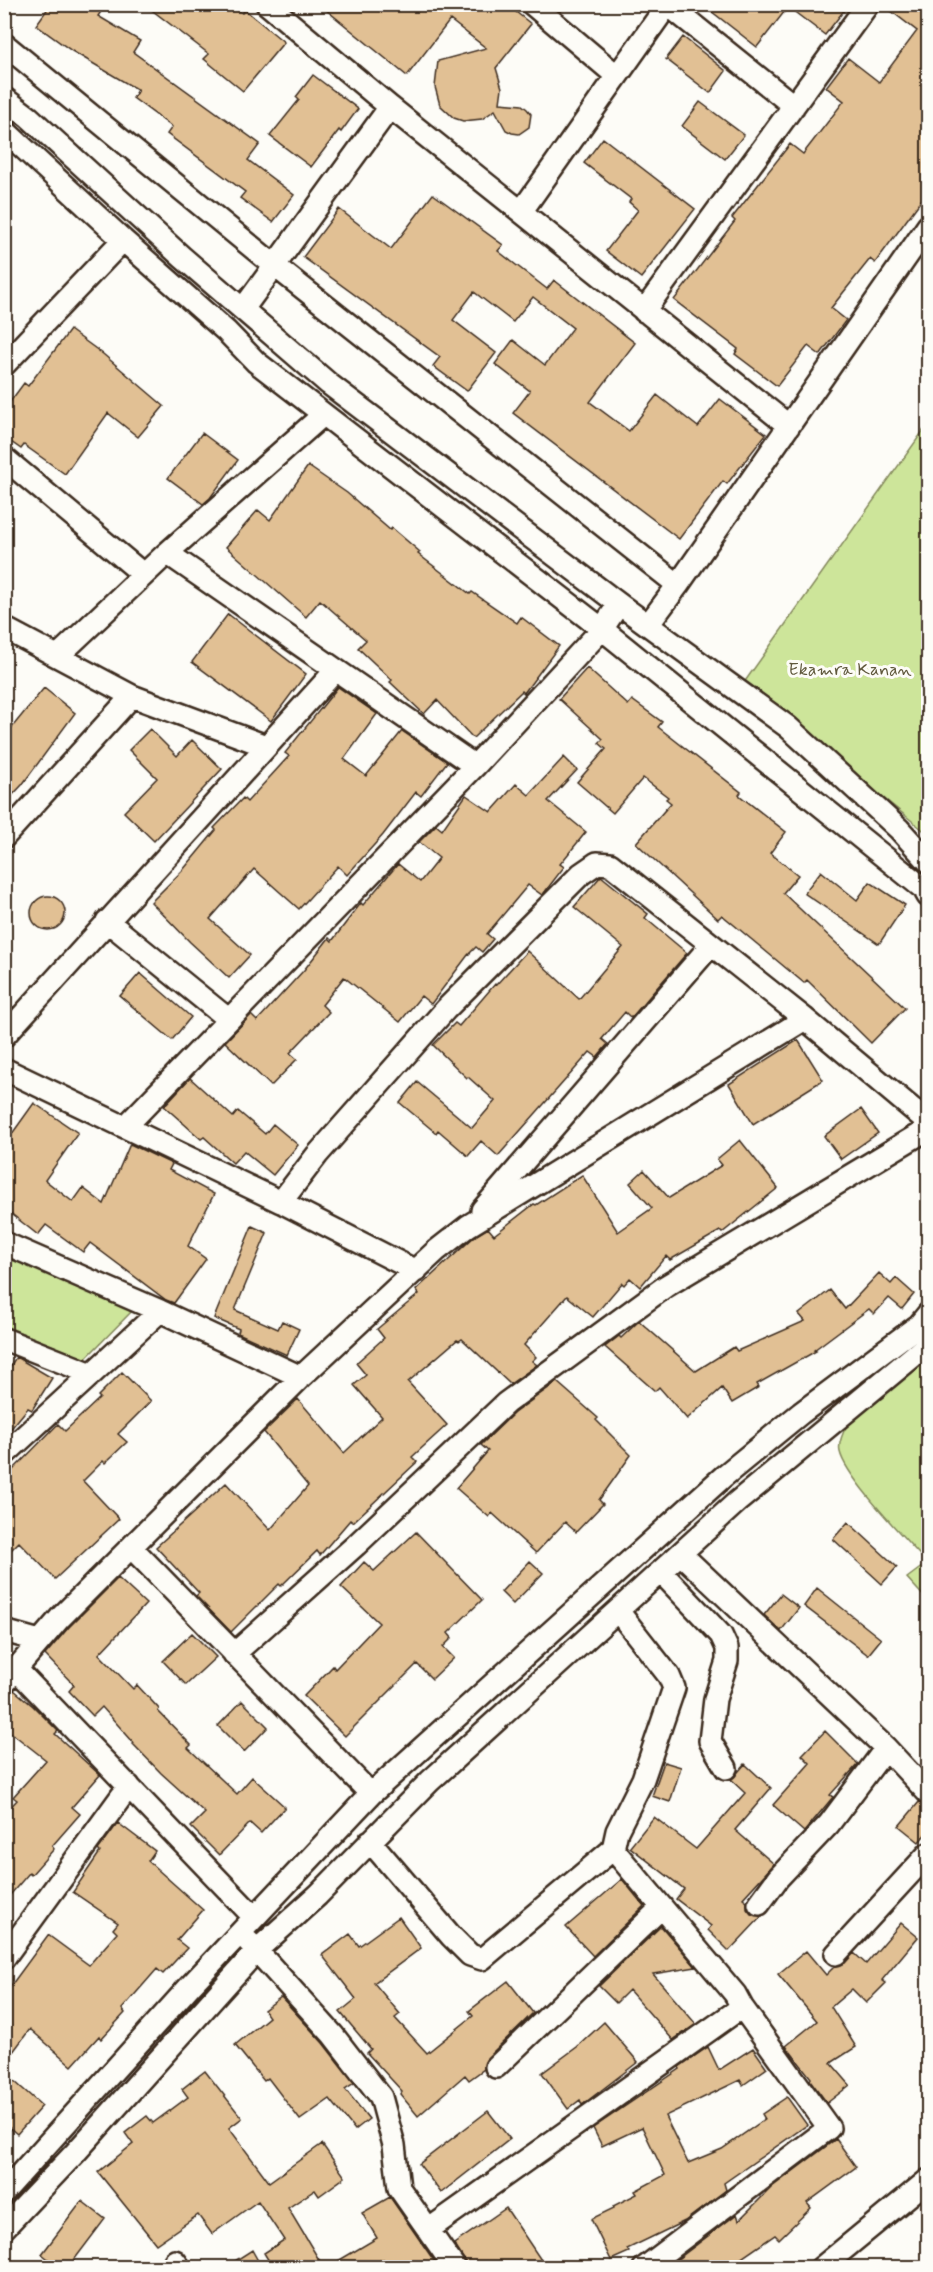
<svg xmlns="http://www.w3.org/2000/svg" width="933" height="2272" viewBox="0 0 933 2272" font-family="Mynerve,sans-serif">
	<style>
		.green { fill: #cde59a; stroke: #84885c; stroke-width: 1.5 }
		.building { fill: #e1c094; stroke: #3b2a1e; stroke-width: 1.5 }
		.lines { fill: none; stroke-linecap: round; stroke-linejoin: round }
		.minor-casing { stroke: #3b2a1e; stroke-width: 26 }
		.minor { stroke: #fdfcf7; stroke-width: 21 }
		.labels { text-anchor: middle; stroke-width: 6; stroke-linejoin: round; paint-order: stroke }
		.park-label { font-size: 18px; fill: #60593d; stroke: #fdfcf7 }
	</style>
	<rect width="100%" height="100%" fill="#fdfcf7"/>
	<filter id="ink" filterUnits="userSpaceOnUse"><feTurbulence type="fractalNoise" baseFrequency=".0167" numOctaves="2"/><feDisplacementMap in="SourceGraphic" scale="12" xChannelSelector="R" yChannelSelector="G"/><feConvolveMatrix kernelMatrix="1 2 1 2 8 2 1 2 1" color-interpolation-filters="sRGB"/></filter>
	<g filter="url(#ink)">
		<!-- green -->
		<path class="green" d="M928 424V834L743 684Z
			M4 1252 134 1309 85 1359 5 1326Z
			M928 1334V1601L907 1578 927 1563C907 1540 846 1478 840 1452 833 1422 907 1354 928 1334Z"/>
		<!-- building -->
		<path class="building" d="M51 4H106L98 16 140 41 133 52 260 144 248 160 294 195 273 222 240 198 245 192 167 134 172 127 133 98 138 90 72 51 36 25Z
			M144 4H231L242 13 245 10 284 42 243 91 204 59 209 54Z
			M319 4H506L531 24 496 68 502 88 500 103 522 105 527 109 531 114 529 127 519 134 512 133 506 130 495 110 482 119 463 121 454 118 440 105 435 87 438 61 486 48 450 20 407 76Z
			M702 4H849L825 35 788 7 757 47Z
			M882 4H928V191L875 263 870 259 831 308 846 320 820 355 808 346 777 386 735 354 738 349 674 300 735 221 732 218 790 144 803 154 844 101 826 87 848 58 879 82 917 31Z
			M683 37 726 71 710 93 666 59Z
			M313 75 358 109 341 132 339 130 311 167 270 136 299 100 296 97Z
			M700 102 744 135 725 159 682 126Z
			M603 138 695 209 641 278 606 251 638 210 629 202 631 199 584 163Z
			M433 194 503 245 498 251 547 289 554 280 635 343 590 402 629 431 657 395 698 427 720 399 766 434 727 484 723 481 679 539 513 413 530 391 495 364 513 340 545 365 573 328 533 297 513 322 474 292 453 320 496 353 467 391 433 366 440 357 303 257 339 209 391 249Z
			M70 330 103 354 164 406 138 437 108 413 65 474 24 445 21 449 4 437V410L24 383 28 386Z
			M202 433 238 460 210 498 203 504 168 478Z
			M308 466 347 493 390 530 392 528 420 552 418 554 470 594 472 592 517 623 521 617 559 646 524 693 522 691 473 738 437 700 424 714 390 682 392 680 358 648 366 640 320 600 306 617 226 547 258 510 270 520Z
			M228 614 306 674 271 721 192 662Z
			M587 668 628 705 632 700 662 722 658 727 741 792 739 795 786 832 770 853 798 875 783 893 905 1008 871 1043 807 980 804 983 722 915 718 919 636 843 671 803 666 799 668 797 643 778 613 813 577 782 606 749 599 743 603 739 559 699Z
			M338 687 377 714 344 759 366 776 402 731 447 762 421 796 416 792 383 835 347 875 338 866 299 909 254 869 210 919 250 955 229 978 190 942 151 902 183 870 216 830 214 828 243 798 247 802 289 756 285 753Z
			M44 688 75 713 22 785 4 804V737Z
			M150 729 177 756 192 740 222 769 154 841 124 812 157 778 129 750Z
			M564 757 577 770 548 801 586 832 560 864 564 867 544 893 542 895 528 885 487 934 493 939 482 952 476 947 468 955 431 1004 421 996 400 1022 344 977 322 1005 329 1012 290 1053 297 1059 271 1086 225 1042 251 1015 257 1021 304 970 329 938 332 941 361 903 363 905 398 864 420 882 439 858 419 842 436 825 442 830 466 795 491 812 516 784 529 795Z
			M821 871 857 900 870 882 905 905 879 944 804 893Z
			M601 876 648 914 645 918 687 953 631 1018 625 1012 602 1039 608 1044 597 1057 590 1052 498 1156 481 1141 468 1156 438 1130 436 1133 400 1103 417 1082 472 1128 495 1101 468 1077 467 1078 433 1045 455 1023 459 1026 495 984 496 985 527 951 579 999 623 947 574 907Z
			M31 913a17 17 0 1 1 34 0a17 17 0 1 1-34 0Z
			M140 973 191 1017 172 1040 120 996Z
			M798 1040 823 1080 753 1124 729 1084Z
			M190 1078 233 1117 238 1111 265 1134 273 1124 298 1145 273 1175 244 1151 233 1163 204 1137 201 1139 164 1106Z
			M34 1103 78 1133 45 1180 73 1202 83 1188 104 1204 130 1144 172 1164 169 1170 214 1194 188 1246 206 1259 174 1303 166 1300 90 1243 83 1252 46 1225 38 1235 4 1208V1145Z
			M861 1109 878 1133 841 1159 824 1136Z
			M740 1140 778 1188 722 1233 720 1231 670 1260 666 1256 640 1287 630 1278 624 1285 622 1283 593 1317 567 1296 524 1345 536 1357 532 1361 537 1365 510 1384 462 1339 459 1341 457 1340 408 1382 447 1425 412 1457 417 1462 353 1522 350 1520 320 1555 317 1551 281 1586 279 1584 231 1632 196 1596 199 1593 156 1547 226 1483 270 1530 308 1486 264 1432 298 1399 344 1453 382 1417 354 1385 366 1375 356 1363 384 1338 377 1329 419 1294 416 1290 475 1236 488 1228 494 1235 534 1204 536 1205 582 1175 618 1232 652 1208 630 1183 644 1170 669 1198 722 1165 717 1159Z
			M252 1226 267 1233 235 1310 278 1329 282 1321 299 1329 287 1355 238 1333 239 1329 214 1318Z
			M879 1273 891 1284 896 1278 914 1294 902 1309 889 1298 874 1314 869 1309 814 1350 816 1351 757 1384 759 1387 732 1403 722 1388 687 1419 659 1387 655 1391 605 1347 619 1336 621 1338 639 1321 696 1371 734 1347 737 1351 805 1321 799 1314 830 1290 845 1309Z
			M16 1357 52 1378 32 1410 28 1408 4 1437V1376Z
			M122 1372 151 1401 118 1434 127 1442 105 1463 103 1461 83 1481 119 1519 55 1579 19 1542 4 1557V1479L58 1424 65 1431 100 1398 98 1396Z
			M557 1382 598 1418 596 1420 631 1455 599 1500 603 1504 576 1532 565 1522 536 1553 492 1513 489 1517 456 1488 488 1451 481 1445 485 1441 514 1413Z
			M848 1522 897 1567 882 1584 833 1539Z
			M416 1532 482 1600 448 1633 452 1638 443 1647 454 1658 432 1679 417 1664 345 1736 304 1696 333 1666 335 1669 379 1623 341 1587 364 1562 374 1571Z
			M530 1561 543 1573 513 1604 501 1592Z
			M118 1578 146 1604 99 1654 133 1689 137 1685 159 1709 158 1711 191 1745 188 1748 237 1794 252 1777 285 1807 261 1833 250 1823 219 1855 191 1827 205 1813 161 1773 133 1744 134 1743 102 1707 93 1716 69 1691 74 1685 45 1655 69 1627Z
			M817 1588 881 1639 868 1655 804 1606Z
			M781 1594 799 1608 781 1631 764 1615Z
			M192 1633 216 1657 186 1685 163 1661Z
			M14 1690 33 1706 58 1731 55 1734 100 1775 72 1807 80 1814 52 1846 54 1849 31 1875 29 1873 4 1902V1814L17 1800 13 1797 46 1760 4 1727V1697Z
			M242 1701 268 1727 244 1752 218 1726Z
			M825 1731 858 1764 830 1795 833 1797 804 1832 773 1805 810 1763 802 1755Z
			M664 1762 681 1767 670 1802 652 1796Z
			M745 1764 771 1788 735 1830 774 1864 743 1898 747 1901V1909L751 1914 762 1916 729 1951 708 1930 711 1926 676 1899 684 1889 630 1847 654 1817 696 1849 745 1793 731 1780Z
			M919 1802 928 1809V1831L919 1842 899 1826Z
			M118 1823 155 1851 148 1861 203 1910 177 1940 187 1948 163 1974 157 1969 122 2009 125 2013 101 2039 99 2036 72 2066 30 2029 4 2064V1995L48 1935 89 1965 117 1933 113 1929 118 1923 73 1892 100 1852 98 1850Z
			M622 1879 644 1906 593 1956 566 1927Z
			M399 1917 421 1948 374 1983 400 2014 395 2018 427 2053 473 2016 469 2011 508 1981 533 2013 487 2058 484 2069 469 2080 465 2075 418 2116 400 2094 402 2091 367 2053 371 2049 340 2012 356 1999 322 1955 350 1934 359 1946Z
			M901 1923 918 1937 882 1980 886 1983 866 2003 852 1989 831 2007 856 2047 831 2063 850 2085 827 2103 810 2080 811 2078 786 2046 817 2021 778 1974 806 1951 826 1975 835 1966 845 1963 854 1953 866 1964Z
			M661 1926 696 1967 653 1974 696 2024 673 2040 629 1990 616 2003 599 1986Z
			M281 1997 323 2043 354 2083 345 2089 369 2119 355 2130 330 2099 300 2120 268 2078 264 2081 235 2045 269 2017 264 2010Z
			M604 2022 638 2062 582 2105 580 2100 568 2109 542 2073 577 2047Z
			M708 2047 719 2070 753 2048 767 2068 743 2085 740 2080 665 2116 688 2163 722 2149 765 2119 762 2114 787 2097 807 2125 724 2183 726 2190 685 2221 627 2249 629 2252 611 2260 591 2219 614 2208 613 2206 637 2194 635 2191 665 2175 642 2127 602 2146 593 2128 680 2069 679 2067Z
			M205 2071 242 2118 229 2128 269 2182 322 2144 345 2177 319 2196 315 2190 288 2208 324 2268H273L264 2253 284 2240 258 2201 212 2234 198 2215 156 2244 98 2172 133 2144 125 2133 147 2116 153 2123 188 2097 182 2089Z
			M4 2072 42 2106 17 2134 4 2123Z
			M488 2111 510 2139 441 2193 419 2164Z
			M836 2139 856 2167 807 2203 811 2208 779 2239 775 2235 727 2268H666L737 2214 739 2220 772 2187Z
			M390 2197 439 2268H389L383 2259 368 2268H326L377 2238 362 2213Z
			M82 2201 105 2219 68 2268H59L42 2254Z
			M506 2208 541 2260 530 2268H469L454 2244Z
			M252 2250 262 2268H224Z"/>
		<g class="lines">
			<defs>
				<path id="minor" d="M532 4 617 76
					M667 4 794 106
					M4 44 275 266 678 585 928 226
					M4 98 29 117 182 257 329 384 619 604 788 727 899 829 928 861
					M390 107 789 426
					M4 130 123 240 226 331 256 362 602 629 924 889 928 896
					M521 212 668 4
					M243 309 390 107 267 4
					M644 311 868 4
					M4 365 123 240
					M323 415 167 553 475 766
					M4 458 144 575
					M648 625 678 585
					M4 628 132 696 266 746
					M58 656 167 553
					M4 837 132 696
					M107 921 229 1020
					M4 1036 336 670
					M4 1069 281 1202 416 1271
					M125 1127 475 766 602 629 619 604
					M281 1202 317 1155 446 1009 581 874 597 863 610 864 805 1019 928 1122
					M482 1210 711 945
					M4 1243 160 1311 301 1377
					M4 1339 92 1374
					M4 1455 160 1311
					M131 1547 371 1794
					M681 1554 886 1748
					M661 1572 721 1635 727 1648V1661L715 1699 710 1741 726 1768
					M4 1631 40 1641
					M234 1654 356 1545 506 1403 666 1286 928 1129
					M16 1669 254 1917
					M4 1683 60 1618 301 1377 436 1251 468 1226 805 1019
					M370 1841 451 1936 470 1955 482 1959 613 1849 735 1994 742 2007 829 2128 644 2268
					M613 1849 617 1831 643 1779 674 1688 669 1676 618 1611
					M759 1904 778 1878 829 1824 886 1748 928 1793
					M248 1941 333 2035 381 2097 394 2145 399 2188 455 2268
					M836 1954 928 1854
					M4 1958 129 1786
					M496 2067 662 1907
					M4 2192 190 1986 371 1794 724 1476 801 1413 919 1325 928 1314
					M4 2228 76 2152 258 1949 318 1895 430 1781 737 1502 928 1344
					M428 2230 742 2007
					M175 2261 180 2268
					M821 2268 928 2180"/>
			</defs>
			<!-- minor casing -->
			<use href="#minor" class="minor-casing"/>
			<!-- minor -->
			<use href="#minor" class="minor"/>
		</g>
	</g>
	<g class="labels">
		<!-- park labels -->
		<g class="park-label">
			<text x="850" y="675">Ekamra Kanan</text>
		</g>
	</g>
	<!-- margin -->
	<rect width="933" height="2272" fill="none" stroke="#fdfcf7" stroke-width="24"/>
	<rect x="12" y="12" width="909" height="2248" fill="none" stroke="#3b2a1e" stroke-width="2" filter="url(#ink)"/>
</svg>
